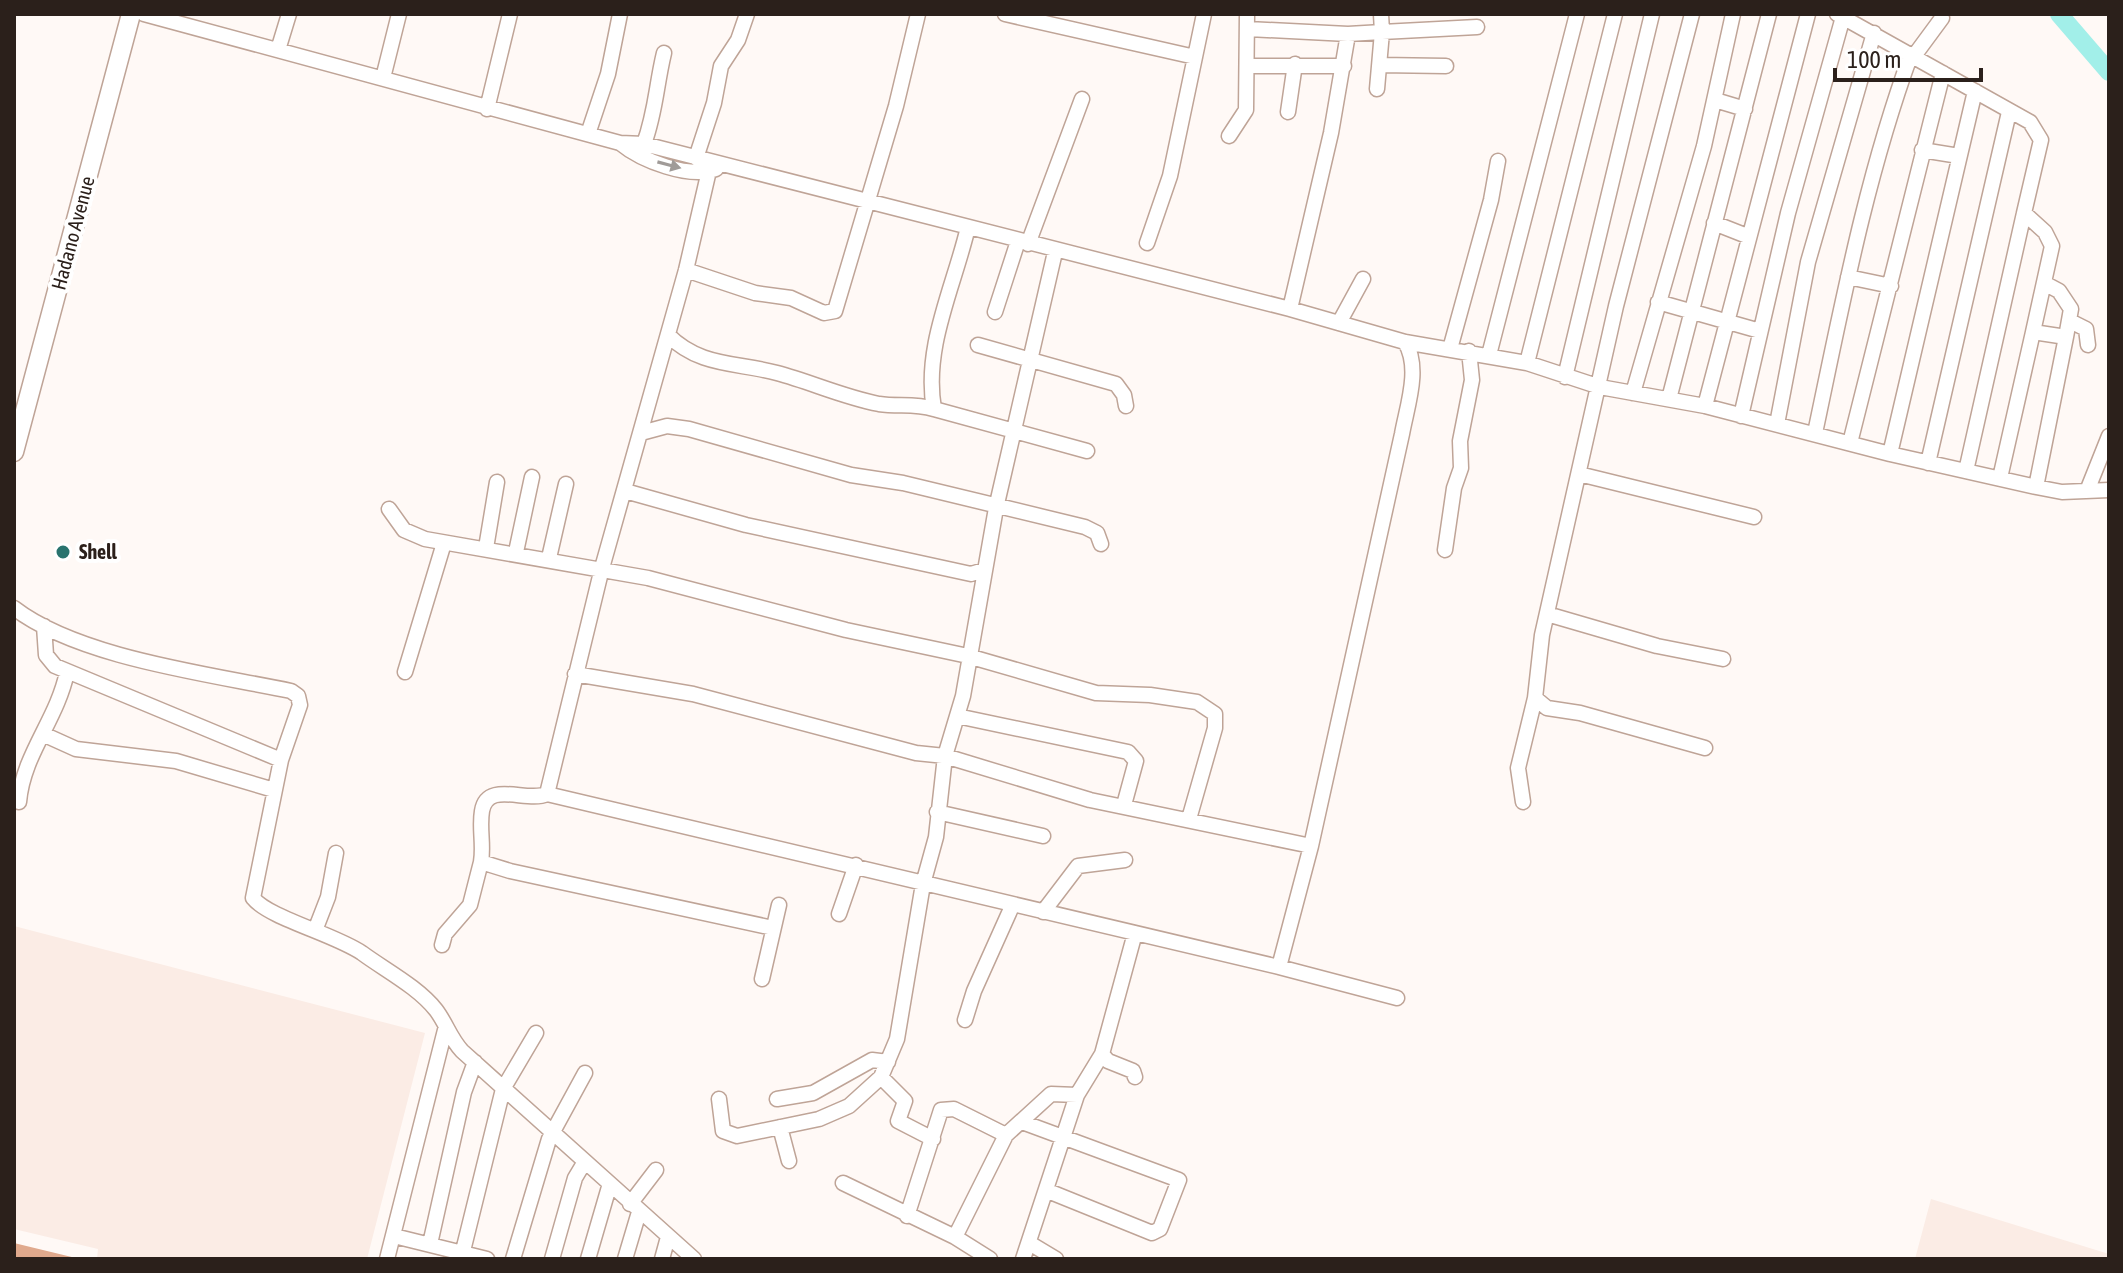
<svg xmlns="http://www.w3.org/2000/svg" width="2123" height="1273" viewBox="0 0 2123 1273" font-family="'Asap Condensed',sans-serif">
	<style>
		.built { fill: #fbece5 }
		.forest { fill: #e0a98d }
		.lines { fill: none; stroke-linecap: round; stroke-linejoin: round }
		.river { stroke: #a2efe9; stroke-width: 18 }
		.minor-casing { stroke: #bfa497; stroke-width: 17 }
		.major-casing { stroke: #bfa497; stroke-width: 21 }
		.minor { stroke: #fff; stroke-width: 14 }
		.major { stroke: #fff; stroke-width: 18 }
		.oneway { fill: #a09b98 }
		.poi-dot { fill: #29736e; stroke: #fff; stroke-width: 3 }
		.labels { text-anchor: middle; stroke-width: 8; stroke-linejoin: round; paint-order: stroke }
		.street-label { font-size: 20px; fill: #2b201b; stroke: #fff }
		.poi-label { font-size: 20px; font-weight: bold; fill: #2b201b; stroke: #fff; text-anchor: start }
	</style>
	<rect width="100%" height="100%" fill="#fff9f6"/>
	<!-- built -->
	<path class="built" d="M14 926 425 1033 367 1259H97L98 1249 14 1229Z
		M1931 1199 2109 1254V1259H1915Z"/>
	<!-- forest -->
	<path class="forest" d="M14 1243 80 1259H14Z"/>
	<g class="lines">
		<!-- river -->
		<path class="river" d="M2059 14 2109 72"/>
		<defs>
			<path id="minor" d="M144 14 620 143C642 161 689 179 716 169
				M1005 14 1195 57
				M1837 14 2030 122 2041 140 2024 213 2045 232 2052 246 2033 332 2066 337 2036 487
				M1248 29 1348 34 1382 32 1381 14
				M278 50 289 14
				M1914 56 1942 18
				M1380 65 1446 66
				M1249 66H1344
				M383 78 399 14
				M1377 89 1382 32 1477 27
				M1715 100 1745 109
				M487 109 510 14
				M1288 112 1295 64
				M588 134 608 74 620 14
				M1229 136 1246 110 1247 14
				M620 143 644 144 1290 309 1405 342 1527 363 1600 387 1705 406 1890 454 2036 487 2062 492 2109 490
				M644 144C656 111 656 86 664 53
				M1922 150 1959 156
				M696 158 714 103 721 66 738 40 747 14
				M711 162 686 270 602 568 547 794 1279 967
				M1714 223 1747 236
				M968 227C954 287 923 347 934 409L1087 451
				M1147 243 1170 176 1204 14
				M1028 244 1082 99
				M686 270 755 293 791 298 824 313 835 311 896 106 918 14
				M1848 277 1891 286
				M2044 283 2059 291 2071 309 2066 337
				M1658 302 1760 331
				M1290 309 1331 133 1348 34
				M995 312 1018 241
				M2070 321 2086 329 2088 345
				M1339 323 1363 279
				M668 335C700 367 736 362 777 373 811 382 843 397 879 404 898 407 914 403 934 409
				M978 345 1116 384 1124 395 1126 406
				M1450 349 1491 200 1498 161
				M1489 355 1577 14
				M1527 363 1615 14
				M1565 377 1652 14
				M1633 393 1704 146 1733 14
				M1669 399 1769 14
				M1705 406 1808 14
				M1741 416 1788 213 1843 17
				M1777 424 1808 262 1874 33
				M641 433 667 426 689 429 851 475 903 483 1085 527 1097 533 1101 544
				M1815 433C1842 305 1866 177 1911 54
				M1850 443 1943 73
				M1890 454 1975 91
				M1928 463 2009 112
				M1966 471 2024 213
				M1579 474 1754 517
				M2000 478 2033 332
				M625 491 746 525 971 574 984 570
				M2087 491 2109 436
				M389 509 404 530 425 539 648 578 846 630 968 656 1096 693 1150 695 1197 702 1215 714V728L1189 819
				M486 548 497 482
				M1445 550 1454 488 1461 468 1460 441 1472 380 1469 351
				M516 552 532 477
				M549 558 566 484
				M14 608C79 658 210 674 291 691L298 696 300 705 281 760 253 898C269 918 334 934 362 953 385 970 418 987 436 1010 446 1023 450 1038 462 1051L694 1259
				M1547 614 1657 646 1723 659
				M44 626 46 655 55 666 281 760
				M405 672 444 543
				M575 674 693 694 916 753 945 756 1090 800 1311 846
				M1535 698 1547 708 1580 713 1705 748
				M957 716 1128 752 1136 761 1124 805
				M45 735 76 749 176 761 274 790
				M547 794C527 803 487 780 482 811 479 828 484 845 481 862L510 871 773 928
				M19 802C23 754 57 720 67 672
				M1523 802 1518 768 1535 698 1542 635 1616 306 1692 14
				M937 812 1043 836
				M1043 912 1078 866 1125 860
				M839 914 856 865
				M316 928 328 897 336 853
				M442 945 445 934 470 905 481 862
				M762 979 779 905
				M1397 998 1279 967 1311 846 1402 434C1407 406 1421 368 1405 342
				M965 1020 974 991 1013 904
				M1102 1054 1108 1061 1133 1071 1135 1077
				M881 1077 905 1101 898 1121 933 1139
				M719 1099 723 1131 737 1136 819 1119 849 1106 881 1077 897 1039 923 884 936 837 945 756 963 696 996 508 1055 252
				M777 1099 813 1093 872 1060 888 1062
				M1022 1122 1179 1180 1160 1229 1152 1233 1048 1191
				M780 1127 789 1161
				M843 1183 955 1237
				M630 1204 656 1170
				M907 1216 941 1110 954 1109 1006 1135
				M394 1236 487 1259
				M430 1244 464 1092 475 1062
				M1031 1244 1056 1259
				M387 1259 445 1030
				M461 1259 503 1089 536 1033
				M513 1259 549 1139 585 1073
				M552 1259 575 1178 584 1163
				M588 1259 609 1187
				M625 1259 639 1212
				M662 1259 668 1237
				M990 1259 955 1237 1006 1135 1051 1094 1077 1095 1102 1054 1135 933
				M1023 1259 1077 1095"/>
			<path id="major" d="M14 452 131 14"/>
		</defs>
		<!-- minor casing -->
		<use href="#minor" class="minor-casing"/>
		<!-- major casing -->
		<use href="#major" class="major-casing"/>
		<!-- minor -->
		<use href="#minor" class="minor"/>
		<!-- major -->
		<use href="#major" class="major"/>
	</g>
	<!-- one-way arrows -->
	<defs><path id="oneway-solid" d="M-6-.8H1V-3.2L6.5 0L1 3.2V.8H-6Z" transform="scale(2)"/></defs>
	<use class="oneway" href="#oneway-solid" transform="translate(669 165) rotate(15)"/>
	<!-- markers -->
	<circle class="poi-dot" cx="63" cy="552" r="8"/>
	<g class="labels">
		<!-- street labels -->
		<g class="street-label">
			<text transform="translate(73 233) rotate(-75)" y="7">Hadano Avenue</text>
		</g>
		<!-- poi labels -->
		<g class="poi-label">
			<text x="79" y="559">Shell</text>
		</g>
	</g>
	<!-- border -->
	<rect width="2123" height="1273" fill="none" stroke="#2b201b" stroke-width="32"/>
	<!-- scale -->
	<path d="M1835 68v12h146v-12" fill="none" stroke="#2b201b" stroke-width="4"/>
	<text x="1847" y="68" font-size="24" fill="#2b201b" stroke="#ffffff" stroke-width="6" paint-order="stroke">100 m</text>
</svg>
